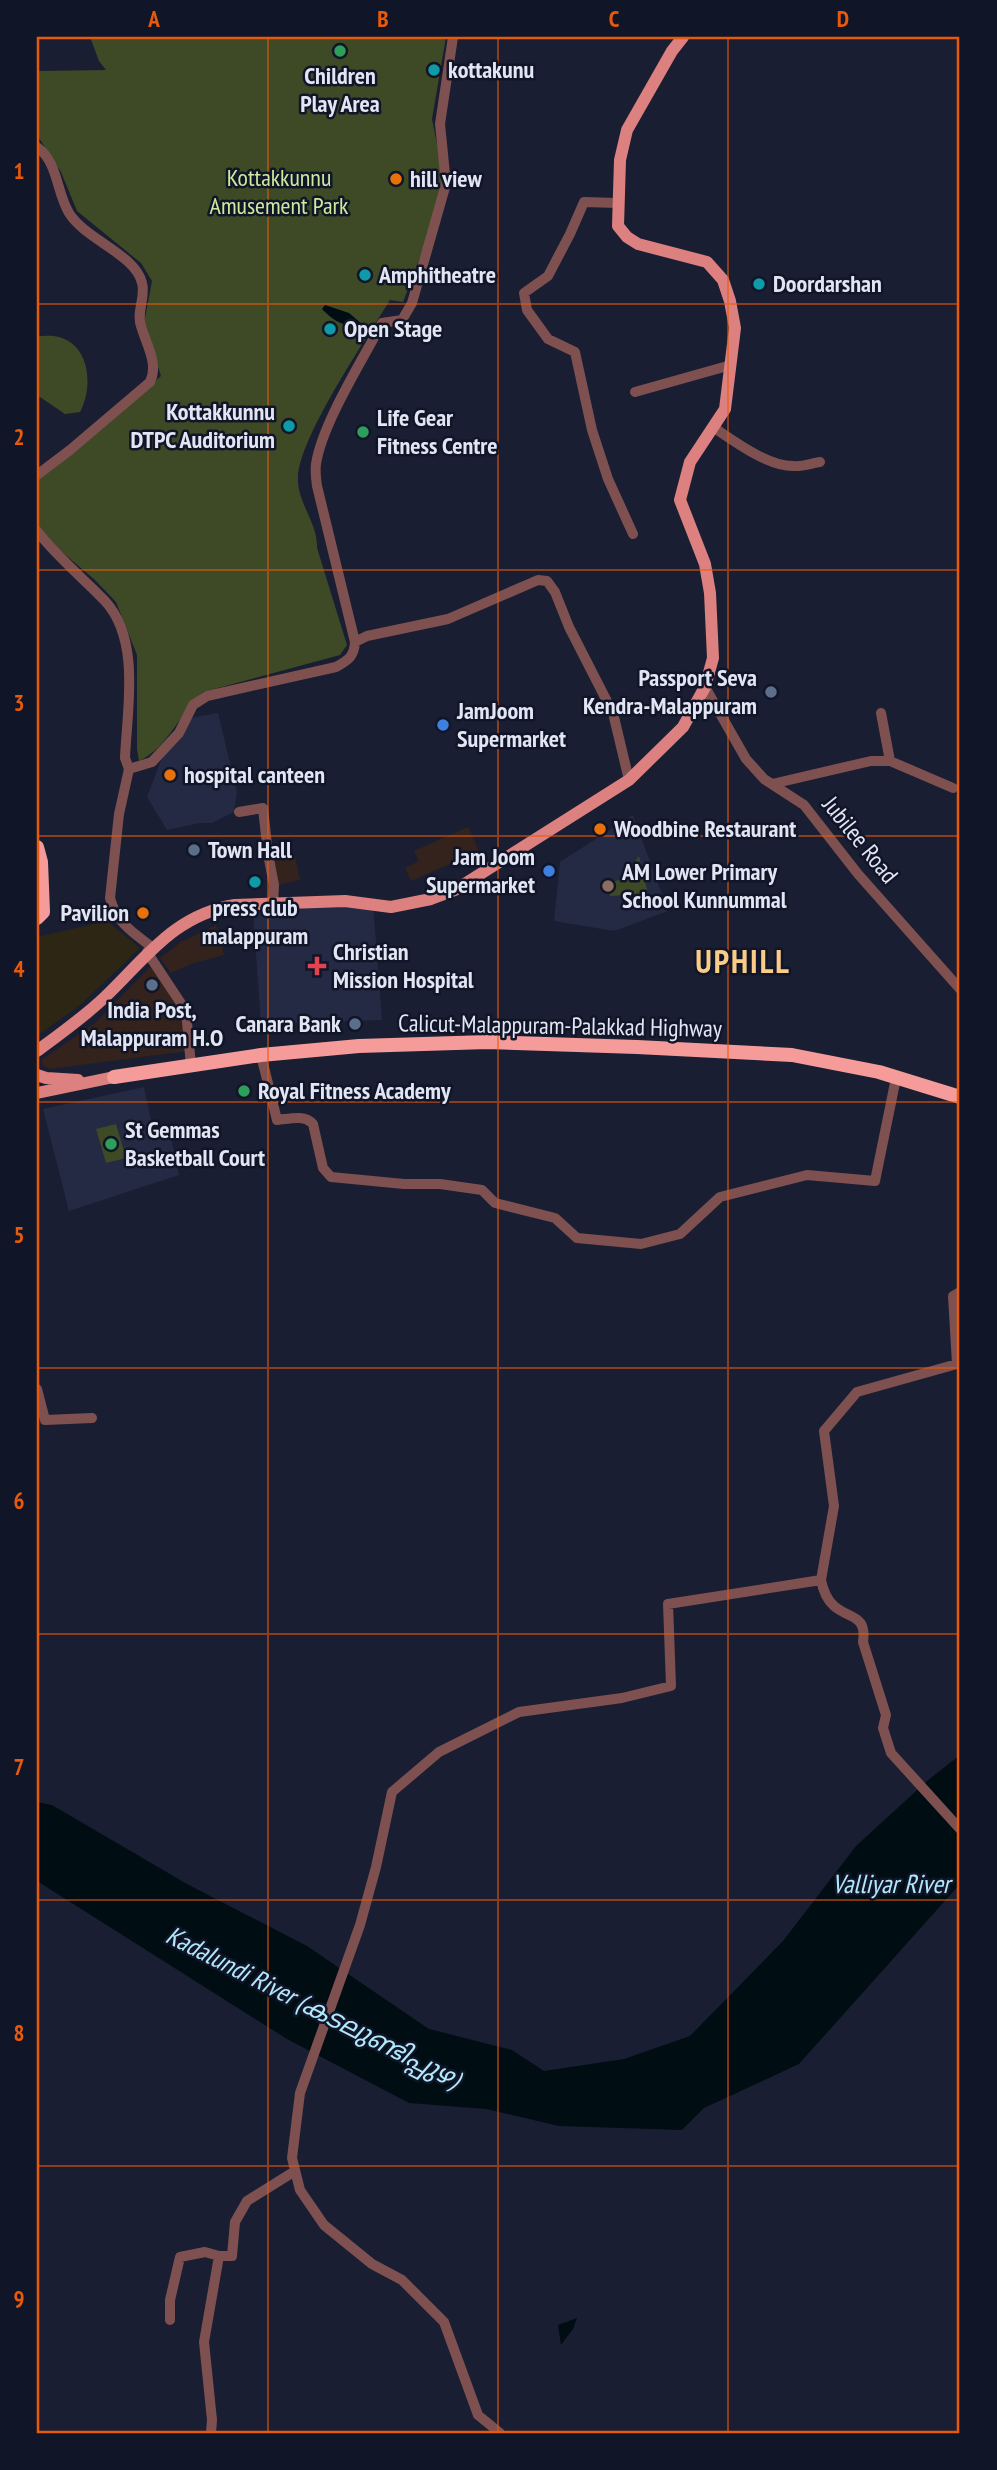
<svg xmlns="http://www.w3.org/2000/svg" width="997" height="2470" viewBox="0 0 997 2470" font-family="'PT Sans Narrow','Noto Sans Malayalam',sans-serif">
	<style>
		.commercial { fill: #34221d }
		.industrial { fill: #2d2615 }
		.built { fill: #242a43 }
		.green { fill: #3d4a25 }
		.water { fill: #000d13 }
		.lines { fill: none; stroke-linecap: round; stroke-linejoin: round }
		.minor { stroke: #7e5150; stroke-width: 10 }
		.major { stroke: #dc817f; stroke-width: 12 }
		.highway { stroke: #f59c9a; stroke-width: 14 }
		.grid { fill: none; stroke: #e8590c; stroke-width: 2; stroke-opacity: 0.55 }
		.leisure-dot { fill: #2e9e5b; stroke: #111528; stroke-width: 2.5 }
		.culture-dot { fill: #0f9aa8; stroke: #111528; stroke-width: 2.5 }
		.food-dot { fill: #e8710a; stroke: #111528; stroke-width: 2.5 }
		.service-dot { fill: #5c6f8a; stroke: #111528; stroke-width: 2.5 }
		.shop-dot { fill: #3f7fe0; stroke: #111528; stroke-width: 2.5 }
		.education-dot { fill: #8d6e63; stroke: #111528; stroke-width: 2.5 }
		.health-dot { fill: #e0444e; stroke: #111528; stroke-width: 2.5 }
		.labels { text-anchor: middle; stroke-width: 5; stroke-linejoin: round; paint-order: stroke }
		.poi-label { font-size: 24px; font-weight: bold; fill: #e2e6f4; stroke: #111528; text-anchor: start }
		.park-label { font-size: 24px; fill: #ceea9d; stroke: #111528 }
		.street-label { font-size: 24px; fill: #e2e6f4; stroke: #111528 }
		.water-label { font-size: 26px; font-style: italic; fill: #b1e9fb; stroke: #111528 }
		.district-label { font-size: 32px; font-weight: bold; letter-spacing: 2px; fill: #f9cd88; stroke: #111528 }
		.neatline { fill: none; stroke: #e8590c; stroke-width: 2.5 }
		.grid-label { font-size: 23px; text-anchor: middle; font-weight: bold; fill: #e8590c }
	</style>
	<rect width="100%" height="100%" fill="#1a1e32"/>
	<!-- commercial -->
	<path class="commercial" d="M468 827 479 851 411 881 405 868 419 861 414 851Z
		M295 856 300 880 277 885 273 861Z
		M216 925 224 955 194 963 171 973 160 958 181 942Z
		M151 966 184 1019 188 1051 50 1069 44 1066 41 1060 95 1023Z"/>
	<!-- industrial -->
	<path class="industrial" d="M107 921 140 948 80 1005 37 1036V937Z"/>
	<!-- built -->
	<path class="built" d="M218 713 237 792 234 812 212 823H200L167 830 147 797 163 755 190 718Z
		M633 815 668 911 614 931 554 921 560 862Z
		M373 903 382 1020 261 1024 253 912Z
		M144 1087 152 1124H168L179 1175 69 1211 43 1109Z"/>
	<!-- green -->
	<path class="green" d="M90 37H446L432 119 443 174 436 215 403 302 390 300C368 336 295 443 298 481 299 505 318 524 317 548L347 645 340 655 203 692C180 712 169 747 139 761L137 749V655L116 602 95 580 49 541 37 526V478L108 424 161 376 144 323 152 281 141 263 77 211 61 172 37 135V71L106 70 99 61Z
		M37 336C44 336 52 335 59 337 91 346 93 388 80 412L65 414 37 395Z
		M639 856 648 894 610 896V883L624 878Z
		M116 1124 126 1158 106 1163 96 1129Z"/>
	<!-- water -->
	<path class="water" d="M325 305 349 313 363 325C347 329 333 321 322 309Z
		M960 1755V1884L799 2064 704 2108 682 2130 559 2126 486 2109 409 2103 287 2039 37 1881V1802L52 1805 187 1884 307 1946 429 2029 512 2050 544 2071 624 2059 690 2036 783 1941 856 1846 927 1781Z
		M577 2318 573 2329 561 2345 558 2325Z"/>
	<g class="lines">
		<!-- minor -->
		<path class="minor" d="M37 147C58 162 56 191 69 213 85 239 136 255 142 283 146 297 136 312 141 326 146 344 159 364 150 382L70 450 37 475
			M618 203 584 202 570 234 548 276 524 293 527 310 548 339 575 352 592 430 608 479 633 534
			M635 392 731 365
			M713 427C734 441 767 466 793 466 802 467 812 463 820 462
			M37 531C57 557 82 577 105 601 141 640 127 710 125 758L129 769 119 814 110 898C116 922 133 933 152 947
			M355 642 317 486C316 479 315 471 316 464 322 424 362 361 382 323L402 320 412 303 446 184 440 124 453 37
			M705 687 746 759 764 779 804 805 858 874 960 989
			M881 713 890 761
			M129 769 152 762 179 733 193 705 207 696 336 667C348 660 354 657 355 642L367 636 448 619 538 580 547 581 555 592 569 627 613 713 629 780
			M772 784 871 761H890L953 788
			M239 812 263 808 268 854 274 885 273 904
			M147 952 186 1011 191 1066
			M261 1055 277 1120C289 1119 304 1114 313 1124L323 1168 331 1177 404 1184H440L482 1190 495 1203 555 1218 577 1238 641 1244 680 1234 720 1197 807 1175 875 1181 896 1078
			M37 1389 45 1420 92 1418
			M821 1580C823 1590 826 1599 834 1606 849 1619 867 1614 863 1642L886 1715 883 1728 891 1753 960 1829
			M170 2320V2300L180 2257 205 2252 219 2256
			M211 2433 212 2420 204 2342 219 2256H232L235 2222 247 2201 295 2171
			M500 2433 478 2415 444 2322 402 2280 372 2264 324 2225 300 2190 292 2158 300 2093 360 1925 376 1867 392 1792 439 1752 519 1712 622 1698 671 1686 668 1604 821 1580 834 1506 824 1431 857 1392 957 1364 953 1296 960 1292"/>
		<!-- major -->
		<path class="major" d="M37 1051C60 1034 84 1017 105 997 146 958 174 915 235 905L345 901 391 907 431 899 455 890 629 780 683 727 705 687 713 658 710 593 705 564 680 500 690 462 725 409 735 328 730 301 723 280 707 262 638 244 627 237 618 226 620 160 627 130 672 51 683 37
			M37 1075 46 1078 78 1080
			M37 1093 114 1077"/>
		<!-- highway -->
		<path class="highway" d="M37 847 41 862 43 912 37 918
			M114 1077 261 1055 359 1046 488 1042 637 1047 792 1055 879 1072 960 1097"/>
	</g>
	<!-- grid -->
	<path class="grid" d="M268 37V2433M498 37V2433M728 37V2433M37 304H960M37 570H960M37 836H960M37 1102H960M37 1368H960M37 1634H960M37 1900H960M37 2166H960"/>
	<!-- markers -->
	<g class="leisure-dot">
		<circle cx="340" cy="51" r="7"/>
		<circle cx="363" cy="432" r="7"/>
		<circle cx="244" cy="1091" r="7"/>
		<circle cx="111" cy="1144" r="7"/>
	</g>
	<g class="culture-dot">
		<circle cx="434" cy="70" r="7"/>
		<circle cx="365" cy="275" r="7"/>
		<circle cx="759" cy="284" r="7"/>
		<circle cx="330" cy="329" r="7"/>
		<circle cx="289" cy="426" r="7"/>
		<circle cx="255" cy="882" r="7"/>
	</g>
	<g class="food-dot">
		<circle cx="396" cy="179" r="7"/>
		<circle cx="170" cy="775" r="7"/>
		<circle cx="600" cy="829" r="7"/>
		<circle cx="143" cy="913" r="7"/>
	</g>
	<g class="service-dot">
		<circle cx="771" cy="692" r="7"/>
		<circle cx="194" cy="850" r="7"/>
		<circle cx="152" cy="985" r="7"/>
		<circle cx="355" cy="1024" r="7"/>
	</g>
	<g class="shop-dot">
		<circle cx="443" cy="725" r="7"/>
		<circle cx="549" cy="871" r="7"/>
	</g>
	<circle class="education-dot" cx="608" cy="886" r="7"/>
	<path class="health-dot" d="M313.5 955.5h7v7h7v7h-7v7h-7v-7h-7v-7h7z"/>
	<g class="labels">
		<!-- poi labels -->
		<g class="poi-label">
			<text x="448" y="78">kottakunu</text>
			<text x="340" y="84" text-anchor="middle">Children<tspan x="340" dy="28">Play Area</tspan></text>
			<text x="410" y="187">hill view</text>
			<text x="379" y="283">Amphitheatre</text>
			<text x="773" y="292">Doordarshan</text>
			<text x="344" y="337">Open Stage</text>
			<text x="275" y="420" text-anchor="end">Kottakkunnu<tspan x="275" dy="28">DTPC Auditorium</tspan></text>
			<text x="377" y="426">Life Gear<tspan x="377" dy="28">Fitness Centre</tspan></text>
			<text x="757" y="686" text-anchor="end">Passport Seva<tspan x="757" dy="28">Kendra-Malappuram</tspan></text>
			<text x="457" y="719">JamJoom<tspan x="457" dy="28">Supermarket</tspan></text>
			<text x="184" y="783">hospital canteen</text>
			<text x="614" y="837">Woodbine Restaurant</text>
			<text x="208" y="858">Town Hall</text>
			<text x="535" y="865" text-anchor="end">Jam Joom<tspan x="535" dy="28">Supermarket</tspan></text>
			<text x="622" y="880">AM Lower Primary<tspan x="622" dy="28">School Kunnummal</tspan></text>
			<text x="255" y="916" text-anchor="middle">press club<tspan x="255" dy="28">malappuram</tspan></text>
			<text x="129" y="921" text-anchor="end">Pavilion</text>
			<text x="333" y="960">Christian<tspan x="333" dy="28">Mission Hospital</tspan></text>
			<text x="152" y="1018" text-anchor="middle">India Post,<tspan x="152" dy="28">Malappuram H.O</tspan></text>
			<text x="341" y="1032" text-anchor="end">Canara Bank</text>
			<text x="258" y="1099">Royal Fitness Academy</text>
			<text x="125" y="1138">St Gemmas<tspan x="125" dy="28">Basketball Court</tspan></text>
		</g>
		<!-- park labels -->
		<g class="park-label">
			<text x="279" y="186">Kottakkunnu<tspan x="279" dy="28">Amusement Park</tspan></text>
		</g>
		<!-- street labels -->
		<g class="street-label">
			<text transform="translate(860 840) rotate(51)" y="8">Jubilee Road</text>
			<text transform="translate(560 1026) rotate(1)" y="8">Calicut-Malappuram-Palakkad Highway</text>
		</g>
		<!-- water labels -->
		<g class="water-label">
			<text x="891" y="1893">Valliyar River</text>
			<text transform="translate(313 2007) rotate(27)" y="9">Kadalundi River (കടലുണ്ടിപ്പുഴ)</text>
		</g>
		<!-- district labels -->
		<g class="district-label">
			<text x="743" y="973">UPHILL</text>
		</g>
	</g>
	<!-- border -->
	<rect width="997" height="2470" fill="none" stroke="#111528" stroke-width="77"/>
	<rect x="38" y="38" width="920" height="2394" class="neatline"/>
	<g class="grid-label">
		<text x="154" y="27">A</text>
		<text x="383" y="27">B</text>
		<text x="614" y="27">C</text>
		<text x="843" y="27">D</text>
		<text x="19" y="179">1</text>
		<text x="19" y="445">2</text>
		<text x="19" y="711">3</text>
		<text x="19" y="977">4</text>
		<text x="19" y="1243">5</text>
		<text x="19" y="1509">6</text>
		<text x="19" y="1775">7</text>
		<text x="19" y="2041">8</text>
		<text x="19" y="2307">9</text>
	</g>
</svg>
